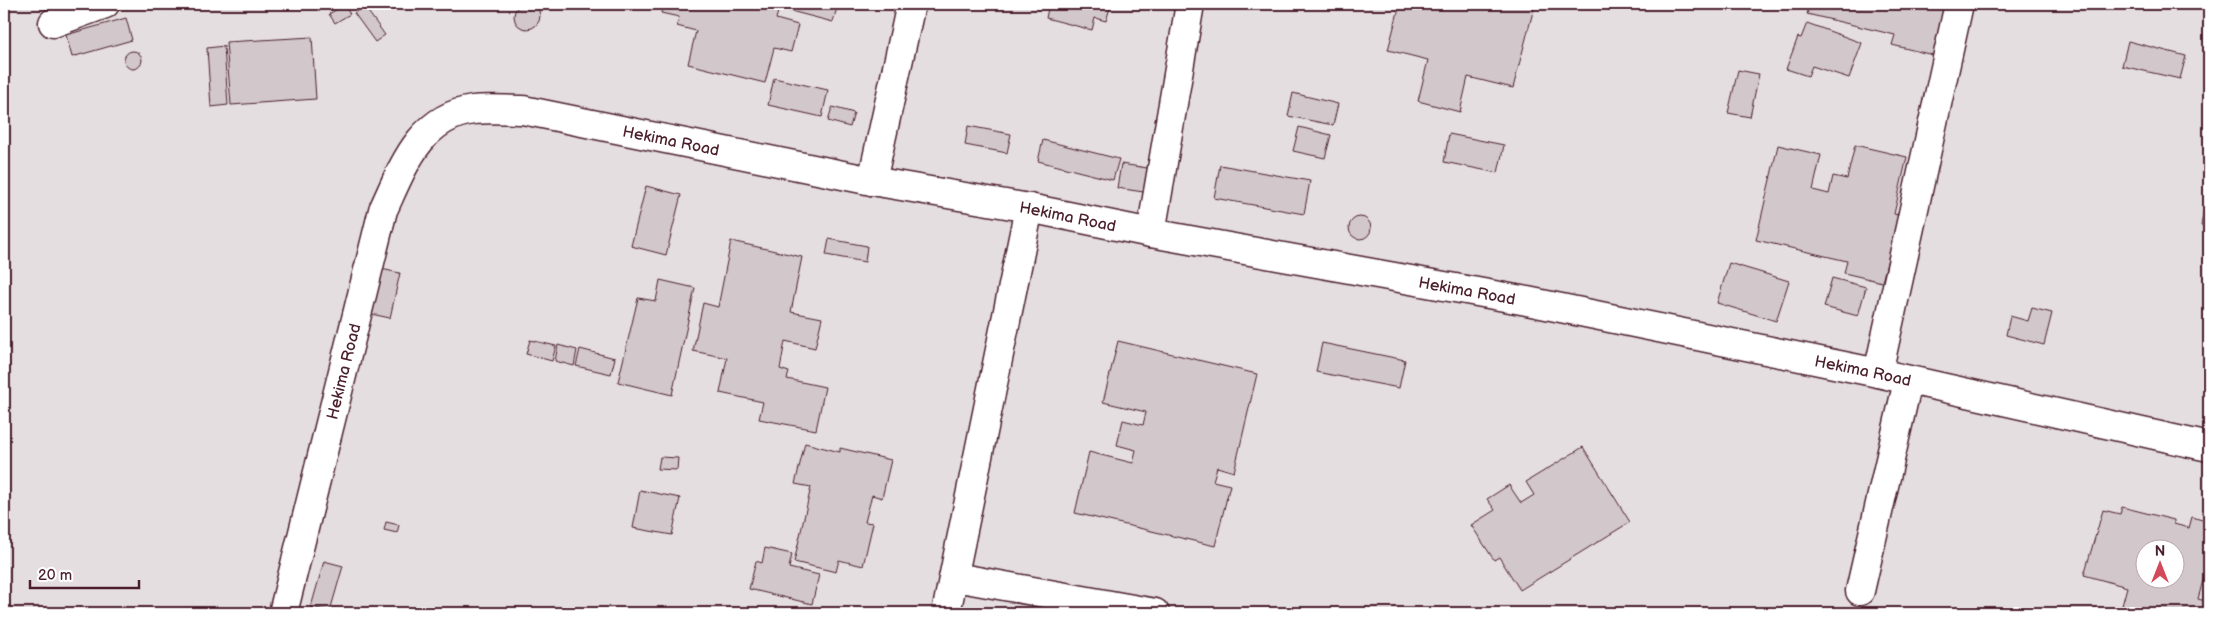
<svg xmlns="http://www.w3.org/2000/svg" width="2213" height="617" viewBox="0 0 2213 617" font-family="'Balsamiq Sans',sans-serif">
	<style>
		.green { fill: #e5dee0; stroke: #987e86; fill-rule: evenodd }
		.building { fill: #d2c7cb; stroke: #4a1f2b; fill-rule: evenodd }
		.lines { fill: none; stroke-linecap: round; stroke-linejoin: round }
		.minor-casing { stroke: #4a1f2b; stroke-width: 31 }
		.minor { stroke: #fff; stroke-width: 28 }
		.labels { text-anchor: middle; stroke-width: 4; stroke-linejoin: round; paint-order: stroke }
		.street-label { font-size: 16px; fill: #4a1f2b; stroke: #fff }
	</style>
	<rect width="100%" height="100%" fill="#fff"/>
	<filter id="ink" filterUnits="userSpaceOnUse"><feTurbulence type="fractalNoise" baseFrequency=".02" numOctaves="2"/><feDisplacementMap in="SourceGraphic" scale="10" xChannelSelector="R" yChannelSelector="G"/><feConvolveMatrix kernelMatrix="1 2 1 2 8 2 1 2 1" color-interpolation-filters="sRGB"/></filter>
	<g filter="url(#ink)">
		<!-- green -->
		<path class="green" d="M4 4H2209V613H4ZM2146 550H2176V580H2146Z"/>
		<!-- building -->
		<path class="building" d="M514 16a13 13 0 1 1 26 0a13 13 0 1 1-26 0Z
			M663 4H838L833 22 779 8 776 19 798 25 791 52 774 48 765 83 688 64 696 31 677 26 679 17 661 13Z
			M1049 4H1094L1110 8 1106 21 1095 18 1092 30 1046 18Z
			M1400 4H1535L1513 88 1468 77 1460 112 1418 101 1428 60 1388 50Z
			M1810 4H1952L1940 29 1933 55 1892 45 1895 35 1807 14Z
			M344 5 350 14 335 23 329 14Z
			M364 6 385 35 375 42 354 13Z
			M126 18 132 40 72 57 66 35Z
			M1807 23 1862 43 1849 78 1812 66 1808 76 1786 69 1798 37 1801 38Z
			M312 37 316 99 231 105 226 42Z
			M2128 41 2186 56 2180 79 2122 66Z
			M224 46 228 105 211 107 207 48Z
			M124 60a9 9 0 1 1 18 0a9 9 0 1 1-18 0Z
			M1738 70 1759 74 1750 117 1728 113Z
			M774 78 828 90 822 117 768 105Z
			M1293 93 1338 104 1333 125 1288 116Z
			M832 107 854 113 850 127 828 121Z
			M968 126 1011 134 1007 153 965 145Z
			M1299 127 1331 135 1325 158 1293 151Z
			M1449 134 1504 145 1498 173 1444 162Z
			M1043 140 1119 159 1113 180 1038 161Z
			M1778 145 1821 155 1813 190 1829 194 1833 176 1847 179 1855 145 1907 157 1894 214 1907 217 1898 252 1890 251 1882 282 1844 273 1847 261 1756 240Z
			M1121 164 1154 169 1150 193 1117 188Z
			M1220 165 1310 181 1304 214 1214 198Z
			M646 186 681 195 666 255 631 246Z
			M2206 197H2209V244L2204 243 2208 227 2201 226Z
			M1349 228a11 11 0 1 1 22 0a11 11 0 1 1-22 0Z
			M829 239 867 246 865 262 826 255Z
			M731 241 802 257 791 312 822 318 815 348 785 341 780 369 789 372 787 379 825 387 816 430 759 419 763 402 720 393 727 358 693 351 703 303 718 307Z
			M1729 263 1789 281 1776 321 1717 303Z
			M381 269 400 273 390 318 371 314Z
			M1832 278 1866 287 1858 316 1824 307Z
			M660 280 695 288 672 395 618 382 638 298 656 301Z
			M2032 308 2052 313 2044 345 2006 335 2010 316 2028 321Z
			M530 340 556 346 552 361 526 354Z
			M1118 341 1257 374 1234 472 1217 467 1213 481 1230 485 1215 546 1075 513 1089 452 1133 463 1136 450 1117 445 1123 420 1143 425 1146 412 1103 402Z
			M1322 343 1405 360 1399 388 1316 372Z
			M558 345 577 350 574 366 555 361Z
			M580 349 615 358 611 374 576 366Z
			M805 443 840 452V448L891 460 882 498 872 495 865 522 873 523 863 566 839 560 836 572 794 562 811 487 795 484Z
			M1583 447 1630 522 1520 590 1499 557 1494 560 1471 525 1495 510 1487 499 1509 485 1521 503 1534 495 1526 482Z
			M660 457 678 458 677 470 658 469Z
			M640 490 680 498 672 535 633 528Z
			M2122 507 2174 520V524L2189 528 2192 517 2209 522V558L2198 599 2209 602V613H2120L2127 587 2084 575 2103 510 2120 514ZM2146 550H2176V580H2146Z
			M386 522 399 525 397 533 384 530Z
			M765 548 792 554 789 568 819 575 812 604 749 589 756 561 762 563Z
			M324 561 343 566 330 611 311 607Z"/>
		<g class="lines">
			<defs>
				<g id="minor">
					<path d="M53 23 105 4"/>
					<path d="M872 181 911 4"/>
					<path d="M1151 233 1190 4"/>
					<path d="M1878 373 1959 4"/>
					<path d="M955 577 1155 613"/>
					<path d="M1860 591 1908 381"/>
					<path id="s1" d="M283 613 383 210C403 167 420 117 473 110 489 108 507 110 523 110L872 181 1029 208 1151 233 1527 301 1878 373 2209 447"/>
					<path d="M946 613 1029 208"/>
				</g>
			</defs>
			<!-- minor casing -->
			<use href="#minor" class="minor-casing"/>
			<!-- minor -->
			<use href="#minor" class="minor"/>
		</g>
	</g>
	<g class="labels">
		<!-- street labels -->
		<g class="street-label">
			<text dy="6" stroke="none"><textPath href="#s1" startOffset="758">Hekima Road</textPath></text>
			<text dy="6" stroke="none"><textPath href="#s1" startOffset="1162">Hekima Road</textPath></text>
			<text dy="6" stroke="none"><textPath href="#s1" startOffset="1568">Hekima Road</textPath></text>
			<text dy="6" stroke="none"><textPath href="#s1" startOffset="1972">Hekima Road</textPath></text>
			<text dy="6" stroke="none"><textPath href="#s1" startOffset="249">Hekima Road</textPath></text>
		</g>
	</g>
	<!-- margin -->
	<rect width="2213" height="617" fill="none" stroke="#fff" stroke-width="20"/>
	<rect x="10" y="10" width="2193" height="597" fill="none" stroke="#4a1f2b" stroke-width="2" filter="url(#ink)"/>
	<!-- north arrow -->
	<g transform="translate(2160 564)"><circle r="24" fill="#ffffff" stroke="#b7a5aa"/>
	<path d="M0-4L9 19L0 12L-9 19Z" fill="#d1495b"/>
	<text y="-8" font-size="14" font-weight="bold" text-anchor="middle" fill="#4a1f2b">N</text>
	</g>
	<!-- scale -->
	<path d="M30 580v8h109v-8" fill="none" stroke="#4a1f2b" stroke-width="2.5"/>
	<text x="38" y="580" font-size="15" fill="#4a1f2b" stroke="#ffffff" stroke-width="4" paint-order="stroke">20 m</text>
</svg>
